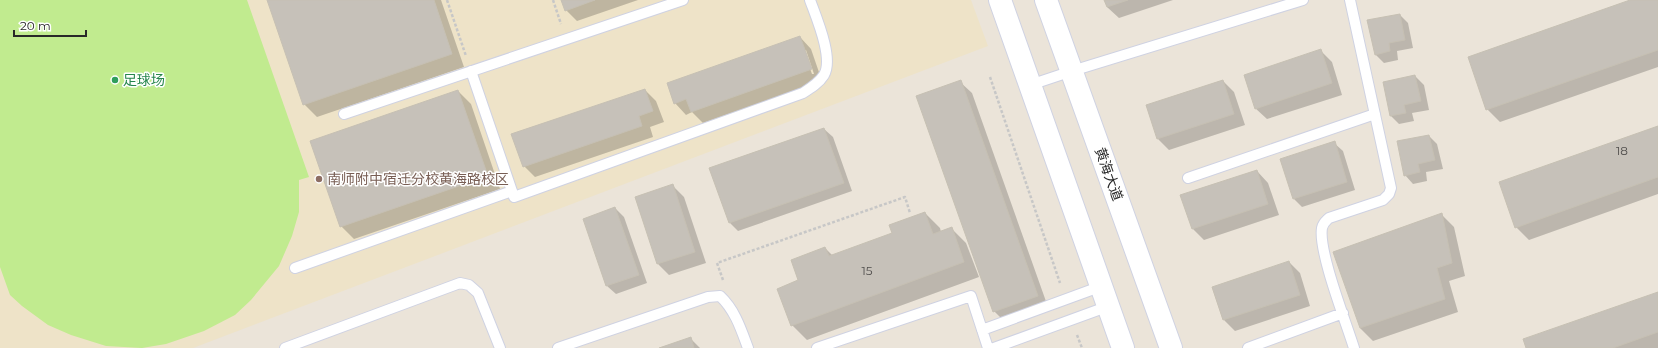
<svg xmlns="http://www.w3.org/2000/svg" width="1658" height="348" viewBox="0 0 1658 348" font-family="Montserrat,'Noto Sans SC',sans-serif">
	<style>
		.education { fill: #eee3c8 }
		.pitch { fill: #c1eb8f }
		.shadow { fill: #0003; fill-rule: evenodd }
		.building { fill: #c6c1b9; stroke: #c6c0b3 }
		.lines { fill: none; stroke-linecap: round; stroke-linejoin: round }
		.service-casing { stroke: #cfd2e2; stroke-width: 12 }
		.tertiary-casing { stroke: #cfd2e2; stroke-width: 24 }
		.path { stroke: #c7c7c7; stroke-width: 2.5; stroke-dasharray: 3 2; stroke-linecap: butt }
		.service { stroke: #fff; stroke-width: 10 }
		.tertiary { stroke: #fff; stroke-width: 22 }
		.leisure-dot { fill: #2e9e5b; stroke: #fff; stroke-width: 1.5 }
		.education-dot { fill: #8d6e63; stroke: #fff; stroke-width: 1.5 }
		.labels { text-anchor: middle; stroke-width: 3; stroke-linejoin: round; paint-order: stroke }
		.number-label { font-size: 12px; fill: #504e4c }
		.leisure-label { font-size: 14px; fill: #27864d; stroke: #fff; text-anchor: start }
		.street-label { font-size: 14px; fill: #282828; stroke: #fff }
		.education-label { font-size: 14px; fill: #785e54; stroke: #fff; text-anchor: start }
	</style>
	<rect width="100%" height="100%" fill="#ebe4d9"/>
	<!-- education -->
	<path class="education" d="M0 0H971L988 46 193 348H0Z"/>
	<!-- pitch -->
	<path class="pitch" d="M0 0H247L309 177 299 180V212L292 236 279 266 251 300 235 315 204 331 166 344 142 348 106 346 71 335 48 325 22 306 10 295 0 267Z"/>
	<!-- shadow -->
	<path class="shadow" d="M268 0H441L464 67 317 117 304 104Z
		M562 0H638L577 21 566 10Z
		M1105 0H1173L1119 18 1107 7Z
		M1633 0H1658V67L1500 122 1487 109Z
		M1400 15 1408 23 1413 48 1397 51 1398 60 1384 63 1375 54Z
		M800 37 811 49 822 81 703 123 692 112 686 115 675 103ZM803 50H806L814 74H812Z
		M1320 50 1332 62 1342 95 1267 119 1255 108Z
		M1415 76 1424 85 1429 110 1412 113 1414 121 1399 124 1391 116Z
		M1223 81 1234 92 1245 125 1169 150 1158 139Z
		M960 82 972 93 1048 307 1005 322 994 311Z
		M645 90 656 101 664 122 650 127 653 137 535 177 524 166Z
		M458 91 471 104 500 189 354 239 341 226Z
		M1658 127V194L1529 240 1516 227Z
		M824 129 833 137 852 191 738 231 730 223Z
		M1429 136 1437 144 1443 169 1426 172 1427 181 1413 184 1405 175Z
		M1334 143 1343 151 1355 190 1302 207 1294 199Z
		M1257 171 1268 183 1279 215 1204 240 1193 229Z
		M672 185 684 197 706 263 669 275 658 264 636 198Z
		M615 208 624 217 647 283 616 294 607 286Z
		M925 213 940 228 941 232 951 228 966 243 979 277 807 340 792 325 800 281 825 248 833 256 893 234Z
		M1441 214 1454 227 1465 276 1449 281 1458 312 1373 341 1360 328Z
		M1289 262 1300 273 1310 306 1235 331 1224 320Z
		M1658 293V348H1527Z
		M690 338 700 348H662Z"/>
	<!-- building -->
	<path class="building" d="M267 0H434L452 54 303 105Z
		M561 0H595L565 11Z
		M1104 0H1128L1107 7Z
		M1630 0H1658V50L1486 110 1468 57Z
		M1400 14 1405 40 1389 43 1390 51 1375 55 1367 20Z
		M800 36 812 69 691 112 686 99 674 104 667 83Z
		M1321 49 1332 83 1255 109 1244 75Z
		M1415 75 1421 101 1404 105 1406 113 1390 116 1383 82Z
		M961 80 1038 296 993 312 916 96Z
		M1223 80 1234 114 1157 139 1146 105Z
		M645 89 653 111 639 116 642 126 523 167 511 134Z
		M458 90 488 176 340 227 310 141Z
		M1658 126V177L1515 228 1499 182Z
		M824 128 844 183 729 223 709 168Z
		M1429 135 1435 160 1418 164 1420 172 1404 176 1397 141Z
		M1335 141 1347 182 1293 199 1280 159Z
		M1257 170 1268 204 1192 229 1180 195Z
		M673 184 695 252 657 264 635 197Z
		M615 207 639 275 606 286 583 219Z
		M925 212 933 234 952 227 964 262 791 326 777 289 798 280 791 260 825 247 829 256 892 233 889 225Z
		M1442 213 1452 263 1437 268 1445 299 1360 328 1333 252Z
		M1289 261 1300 295 1223 320 1212 287Z
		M1658 292V332L1613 348H1526L1523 339Z
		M691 337 694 348H659Z"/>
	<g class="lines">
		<defs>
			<path id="service" d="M1350 0 1391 188 1389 194 1383 200 1329 218C1326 221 1323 223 1322 228 1318 251 1346 322 1354 348
				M471 71 514 197 803 93C811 88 819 83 824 75 834 58 816 17 810 0
				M1030 85 1072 71 1303 0
				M344 114 683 0
				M1188 178 1375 114
				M295 268 512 191
				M982 330 1102 286
				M285 348 460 283 469 285 478 293 500 348
				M558 348 708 297 720 296C735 310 741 329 748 348
				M817 348 971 296 988 348
				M994 348 1109 306
				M1248 348 1343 313"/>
			<path id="tertiary" d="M1000 0 1123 348
				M1046 0 1171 348"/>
		</defs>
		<!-- service casing -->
		<use href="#service" class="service-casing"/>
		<!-- tertiary casing -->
		<use href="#tertiary" class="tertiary-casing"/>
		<!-- path -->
		<path class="path" d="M447 0 466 56
			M553 0 561 24
			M990 77 1060 283
			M723 280 717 263 905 197 910 213
			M1077 335 1082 348"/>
		<!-- service -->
		<use href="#service" class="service"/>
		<!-- tertiary -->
		<use href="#tertiary" class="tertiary"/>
	</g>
	<!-- markers -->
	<circle class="leisure-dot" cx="115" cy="80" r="4"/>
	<circle class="education-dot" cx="319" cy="179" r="4"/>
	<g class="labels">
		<!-- number labels -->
		<g class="number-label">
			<text x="1622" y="155">18</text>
			<text x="867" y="275">15</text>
		</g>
		<!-- leisure labels -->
		<g class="leisure-label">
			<text x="123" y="85">足球场</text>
		</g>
		<!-- street labels -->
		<g class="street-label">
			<text transform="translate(1109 174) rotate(70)" y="5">黄海大道</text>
		</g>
		<!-- education labels -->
		<g class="education-label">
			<text x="327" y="184">南师附中宿迁分校黄海路校区</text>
		</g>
	</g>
	<!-- scale -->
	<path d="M14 30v6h72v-6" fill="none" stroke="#282828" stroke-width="2"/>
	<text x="20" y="30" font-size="12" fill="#282828" stroke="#ffffff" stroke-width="3" paint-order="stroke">20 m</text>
</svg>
